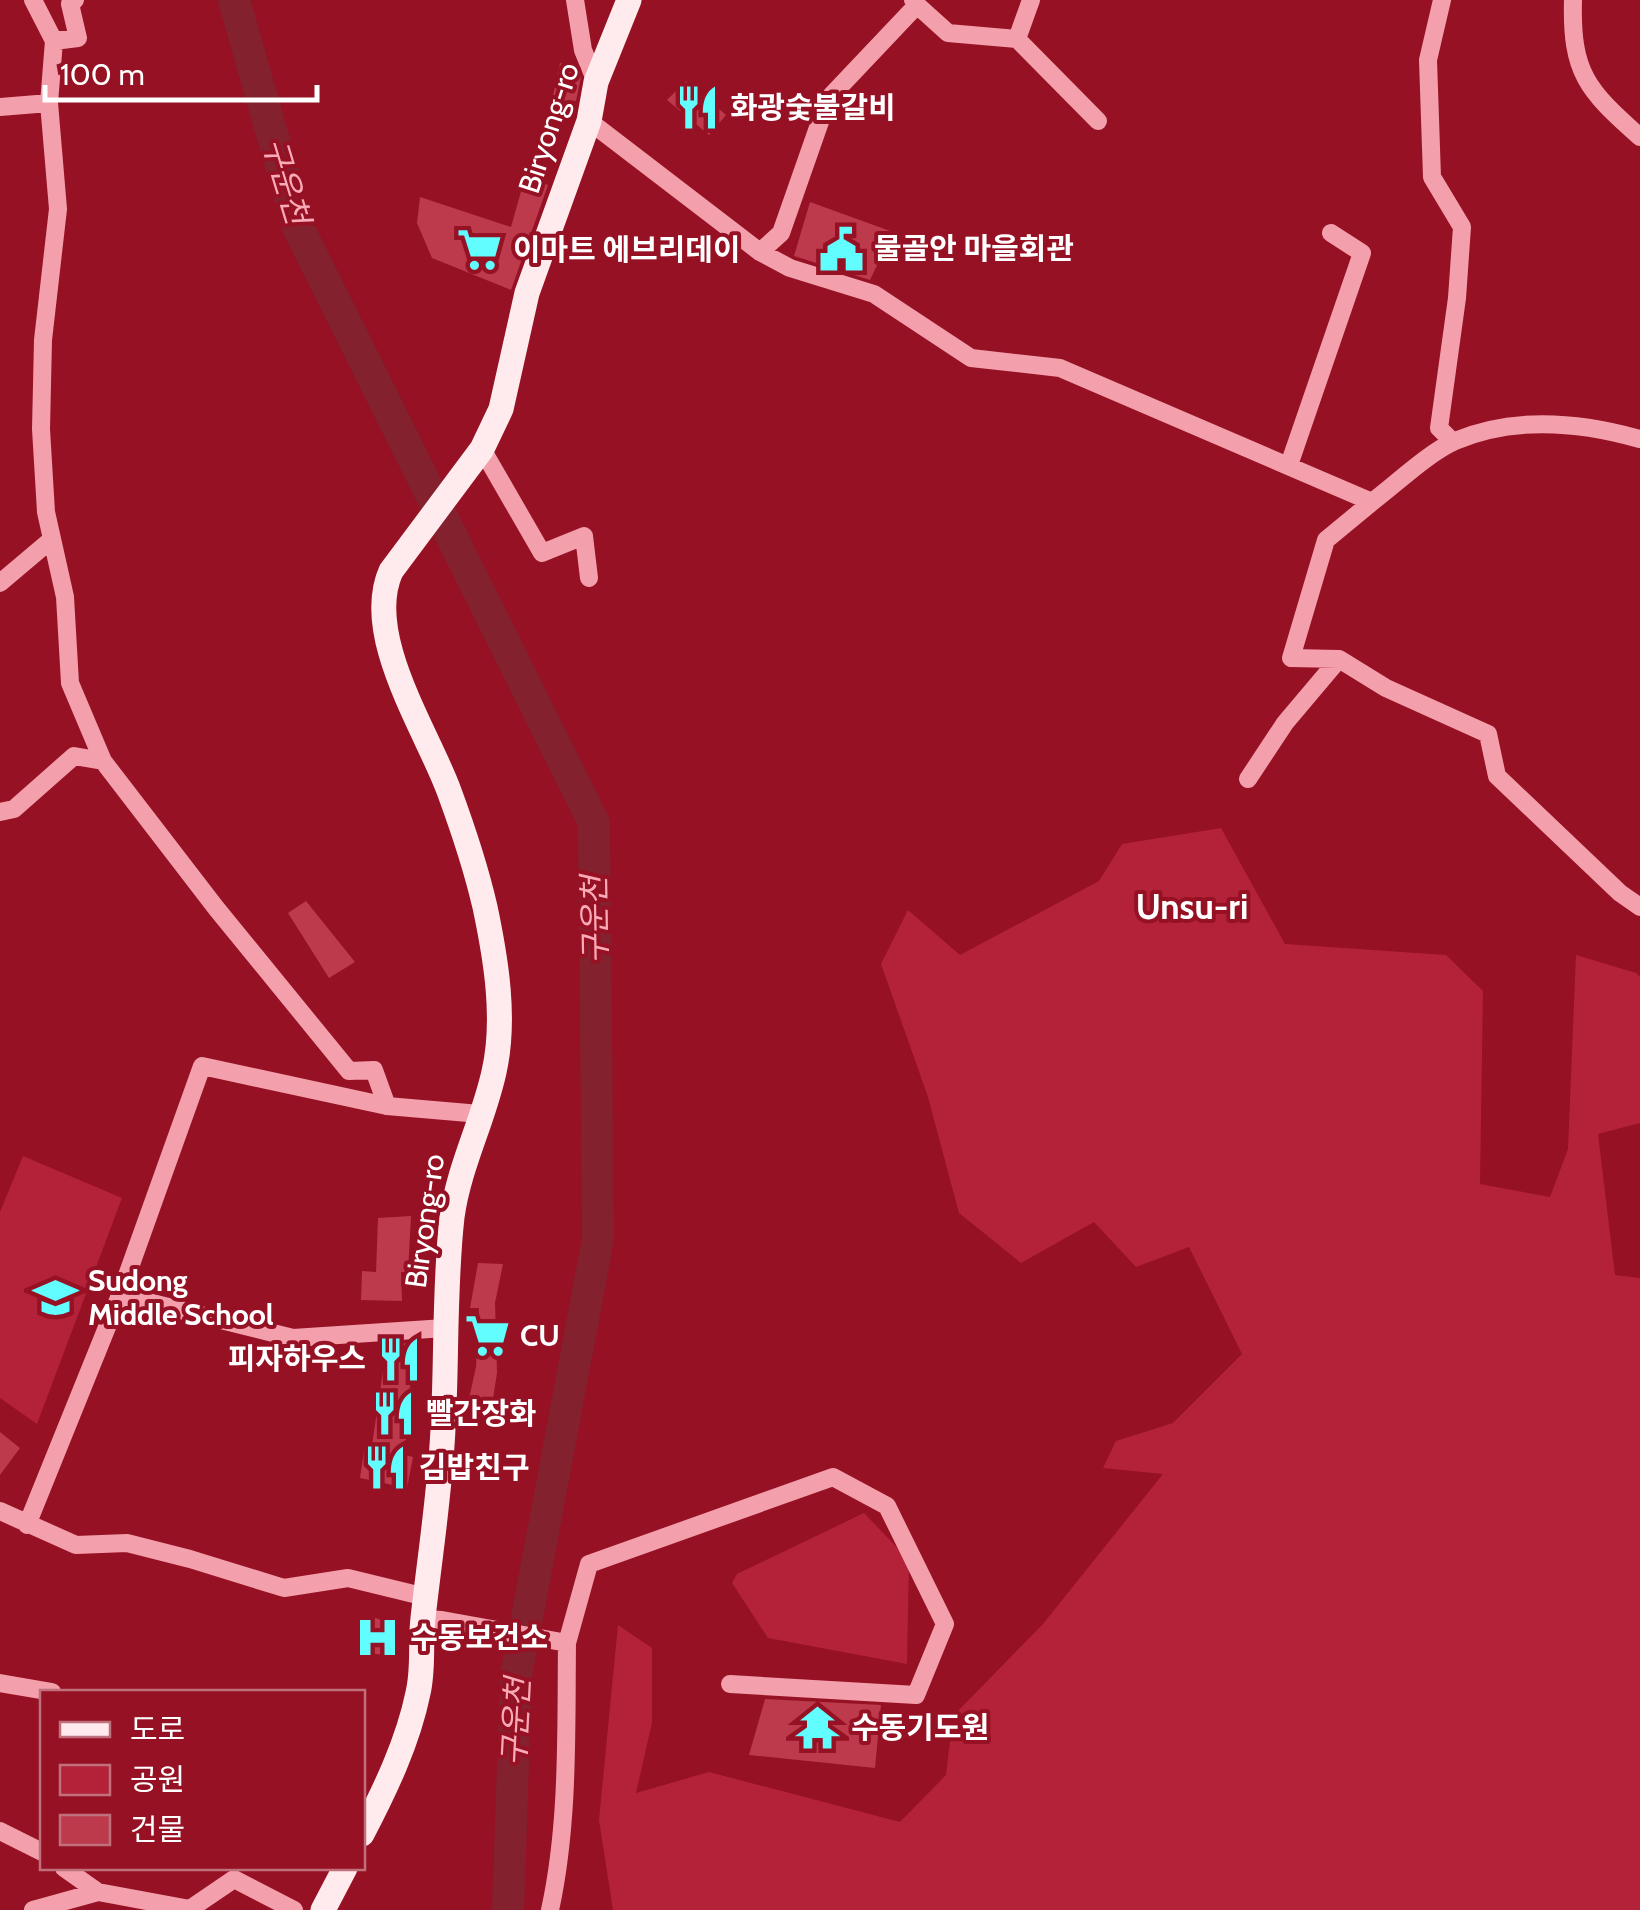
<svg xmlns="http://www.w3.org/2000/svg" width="1640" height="1910" viewBox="0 0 1640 1910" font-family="Cabin,'Noto Sans KR',sans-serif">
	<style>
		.green { fill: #b42239 }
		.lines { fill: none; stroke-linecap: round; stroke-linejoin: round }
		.river { stroke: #83212e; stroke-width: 32 }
		.building { fill: #bd394c }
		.minor { stroke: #f39fac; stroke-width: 18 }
		.major { stroke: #ffebed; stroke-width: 25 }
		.labels { text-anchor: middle; stroke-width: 8; stroke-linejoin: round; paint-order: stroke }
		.poi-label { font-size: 30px; font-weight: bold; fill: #fff; stroke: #951123; text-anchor: start }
		.street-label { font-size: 30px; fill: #fff; stroke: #951123 }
		.water-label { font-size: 32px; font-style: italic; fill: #faabb8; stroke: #951123 }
		.quarter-label { font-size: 35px; font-weight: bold; fill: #fff; stroke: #951123 }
	</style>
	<rect width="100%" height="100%" fill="#951123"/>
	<!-- green -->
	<path class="green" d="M1221 828 1285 944 1446 955 1483 991 1480 1184 1550 1197 1568 1149 1576 955 1636 973 1640 977V1123L1598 1134 1615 1275 1640 1278V1910H613L599 1820 618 1625 652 1648V1723L636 1793 709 1772 900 1822 946 1775 953 1716 1043 1624 1163 1474 1103 1468 1116 1441 1173 1423 1242 1354 1189 1247 1136 1267 1094 1222 1021 1263 959 1213 928 1097 881 964 908 910 960 955 1099 881 1122 844Z
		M23 1156 122 1198 37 1424 0 1398V1212Z
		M864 1513 909 1560 907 1664 768 1638 732 1583 737 1574Z"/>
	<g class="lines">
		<!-- river -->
		<path class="river" d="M234 0 299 229 594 823 598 1239 516 1676 508 1910"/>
	</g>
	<!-- building -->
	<path class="building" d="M560 63 577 68 581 77 576 101 552 100Z
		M686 81 726 115 709 135 667 100Z
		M525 177 548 185 511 290 432 258 417 223 420 197 511 227Z
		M810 202 893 232 870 280 794 256Z
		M306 901 355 962 329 978 288 913Z
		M411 1216 408 1272H401L402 1301 361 1300 362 1271 376 1272 378 1218Z
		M478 1263 503 1264 495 1303 497 1373 490 1418 466 1412 476 1367 479 1308H470Z
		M413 1343 405 1455 413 1457 407 1488 360 1478 365 1443 372 1445 387 1344Z
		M0 1432 20 1448 0 1475Z
		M370 1616 393 1624 384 1655 361 1652Z
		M765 1699 881 1705 875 1768 749 1755Z"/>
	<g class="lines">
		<!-- minor -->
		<path class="minor" d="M33 0 54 41 49 103 58 209 43 340 41 429 46 512 65 597 70 683 103 761 216 908 349 1071 374 1070 387 1106
			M575 0 583 50 596 82
			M1442 0 1428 60 1432 177 1462 227 1457 298 1439 428 1453 442
			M1573 0C1571 73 1587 90 1640 137
			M917 5 948 33 1017 39 1098 121
			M1017 39 1031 0
			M54 41 78 38 70 4 75 0
			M0 107 49 103
			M589 121 760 252 790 268 874 294 971 358 1060 368 1372 502C1396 484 1428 453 1455 441 1514 416 1580 422 1640 439
			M760 252 781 233 828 99 917 5 913 0
			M482 449 542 553 584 536 589 578
			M1289 465 1362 253 1331 233
			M1372 502 1326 540 1291 658 1339 659 1386 688 1488 734 1497 776 1620 893 1640 907
			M0 583 52 539
			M1248 779 1285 723 1339 659
			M0 812 14 809 74 756 103 761
			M120 1295 293 1338 445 1328
			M0 1511 76 1545 127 1543 190 1559 284 1588 348 1578 426 1597
			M27 1525 120 1295 202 1066 387 1106 480 1114
			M422 1619 442 1620 567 1643C566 1731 569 1823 550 1910
			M567 1643 589 1564 833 1477 887 1506 945 1624 916 1695 730 1684
			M0 1683 52 1692
			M0 1831 42 1852
			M64 1868 98 1892 190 1909 234 1879 294 1910
			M33 1910 98 1892"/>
		<!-- major -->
		<path class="major" d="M362 1834C385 1790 408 1742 418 1693 424 1668 420 1643 423 1618 430 1555 440 1492 443 1429 447 1359 444 1288 452 1217 459 1166 483 1122 494 1072 506 1019 496 959 485 907 476 868 463 829 449 791 427 731 362 635 391 571L482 449 501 409 527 293 589 121 596 82 629 0
			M323 1910 345 1868"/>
	</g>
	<!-- icons -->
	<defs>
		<symbol id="restaurant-bare" viewBox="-9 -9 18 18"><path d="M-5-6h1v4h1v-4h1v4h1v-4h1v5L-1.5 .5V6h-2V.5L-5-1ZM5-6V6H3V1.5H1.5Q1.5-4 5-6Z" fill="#61fdff" stroke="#951123" stroke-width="2.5" paint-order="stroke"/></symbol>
		<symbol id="civic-bare" viewBox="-9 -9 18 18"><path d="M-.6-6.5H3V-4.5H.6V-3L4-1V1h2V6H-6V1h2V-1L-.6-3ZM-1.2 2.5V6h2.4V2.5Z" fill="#61fdff" stroke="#951123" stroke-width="2.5" paint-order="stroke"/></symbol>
		<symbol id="supermarket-bare" viewBox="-9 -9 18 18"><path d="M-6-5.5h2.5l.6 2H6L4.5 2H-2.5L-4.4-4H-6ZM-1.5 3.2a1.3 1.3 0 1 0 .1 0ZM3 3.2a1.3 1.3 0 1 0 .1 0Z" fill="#61fdff" stroke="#951123" stroke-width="2.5" paint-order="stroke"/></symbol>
		<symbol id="school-bare" viewBox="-9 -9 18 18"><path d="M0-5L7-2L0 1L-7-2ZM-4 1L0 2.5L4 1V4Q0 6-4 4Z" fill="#61fdff" stroke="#951123" stroke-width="2.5" paint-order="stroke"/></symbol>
		<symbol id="hospital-bare" viewBox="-9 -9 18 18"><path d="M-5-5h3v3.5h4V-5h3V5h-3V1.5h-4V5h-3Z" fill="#61fdff" stroke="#951123" stroke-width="2.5" paint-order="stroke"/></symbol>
		<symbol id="temple-bare" viewBox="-9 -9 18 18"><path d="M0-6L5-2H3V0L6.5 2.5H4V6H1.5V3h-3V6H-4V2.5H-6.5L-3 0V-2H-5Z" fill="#61fdff" stroke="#951123" stroke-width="2.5" paint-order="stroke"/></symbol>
	</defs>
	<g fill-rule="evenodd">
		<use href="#restaurant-bare" x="666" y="76" width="63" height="63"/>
		<use href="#civic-bare" x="810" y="218" width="63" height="63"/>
		<use href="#supermarket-bare" x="448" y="218" width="63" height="63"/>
		<use href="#school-bare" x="24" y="1266" width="63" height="63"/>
		<use href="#supermarket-bare" x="456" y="1304" width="63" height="63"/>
		<use href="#restaurant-bare" x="368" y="1328" width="63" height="63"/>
		<use href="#restaurant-bare" x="362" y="1382" width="63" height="63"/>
		<use href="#restaurant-bare" x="354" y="1436" width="63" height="63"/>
		<use href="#hospital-bare" x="346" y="1606" width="63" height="63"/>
		<use href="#temple-bare" x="786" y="1696" width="63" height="63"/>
	</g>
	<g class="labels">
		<!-- poi labels -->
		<g class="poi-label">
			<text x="730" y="118">화광숯불갈비</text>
			<text x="874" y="259">물골안 마을회관</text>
			<text x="513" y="260">이마트 에브리데이</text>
			<text x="88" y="1291">Sudong<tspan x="88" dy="34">Middle School</tspan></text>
			<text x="520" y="1346">CU</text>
			<text x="366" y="1369" text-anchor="end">피자하우스</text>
			<text x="426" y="1424">빨간장화</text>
			<text x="419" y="1478">김밥친구</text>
			<text x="410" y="1648">수동보건소</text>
			<text x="851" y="1738">수동기도원</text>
		</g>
		<!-- street labels -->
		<g class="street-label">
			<text transform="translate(549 128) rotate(-72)" y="10">Biryong-ro</text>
			<text transform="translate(425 1221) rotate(-82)" y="10">Biryong-ro</text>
		</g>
		<!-- water labels -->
		<g class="water-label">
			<text transform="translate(286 181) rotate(73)" y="11">구운천</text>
			<text transform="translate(595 920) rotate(-91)" y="11">구운천</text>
			<text transform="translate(516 1722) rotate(-87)" y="11">구운천</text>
		</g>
		<!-- quarter labels -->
		<g class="quarter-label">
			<text x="1192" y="919">Unsu-ri</text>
		</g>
	</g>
	<!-- legend -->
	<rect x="40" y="1690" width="325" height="180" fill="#951123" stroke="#bf707b" stroke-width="2.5"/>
	<rect x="60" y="1722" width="50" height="15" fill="#ffebed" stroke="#bf707b" stroke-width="2.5"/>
	<text x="130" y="1740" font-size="30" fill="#ffffff">도로</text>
	<rect x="60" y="1765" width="50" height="30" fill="#b42239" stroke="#bf707b" stroke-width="2.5"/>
	<text x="130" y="1790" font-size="30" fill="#ffffff">공원</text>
	<rect x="60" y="1815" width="50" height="30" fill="#bd394c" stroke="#bf707b" stroke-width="2.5"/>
	<text x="130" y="1840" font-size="30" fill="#ffffff">건물</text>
	<!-- scale -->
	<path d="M45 85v15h272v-15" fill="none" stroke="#ffffff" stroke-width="5"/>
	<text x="60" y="85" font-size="30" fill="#ffffff" stroke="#951123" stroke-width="8" paint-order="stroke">100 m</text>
</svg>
